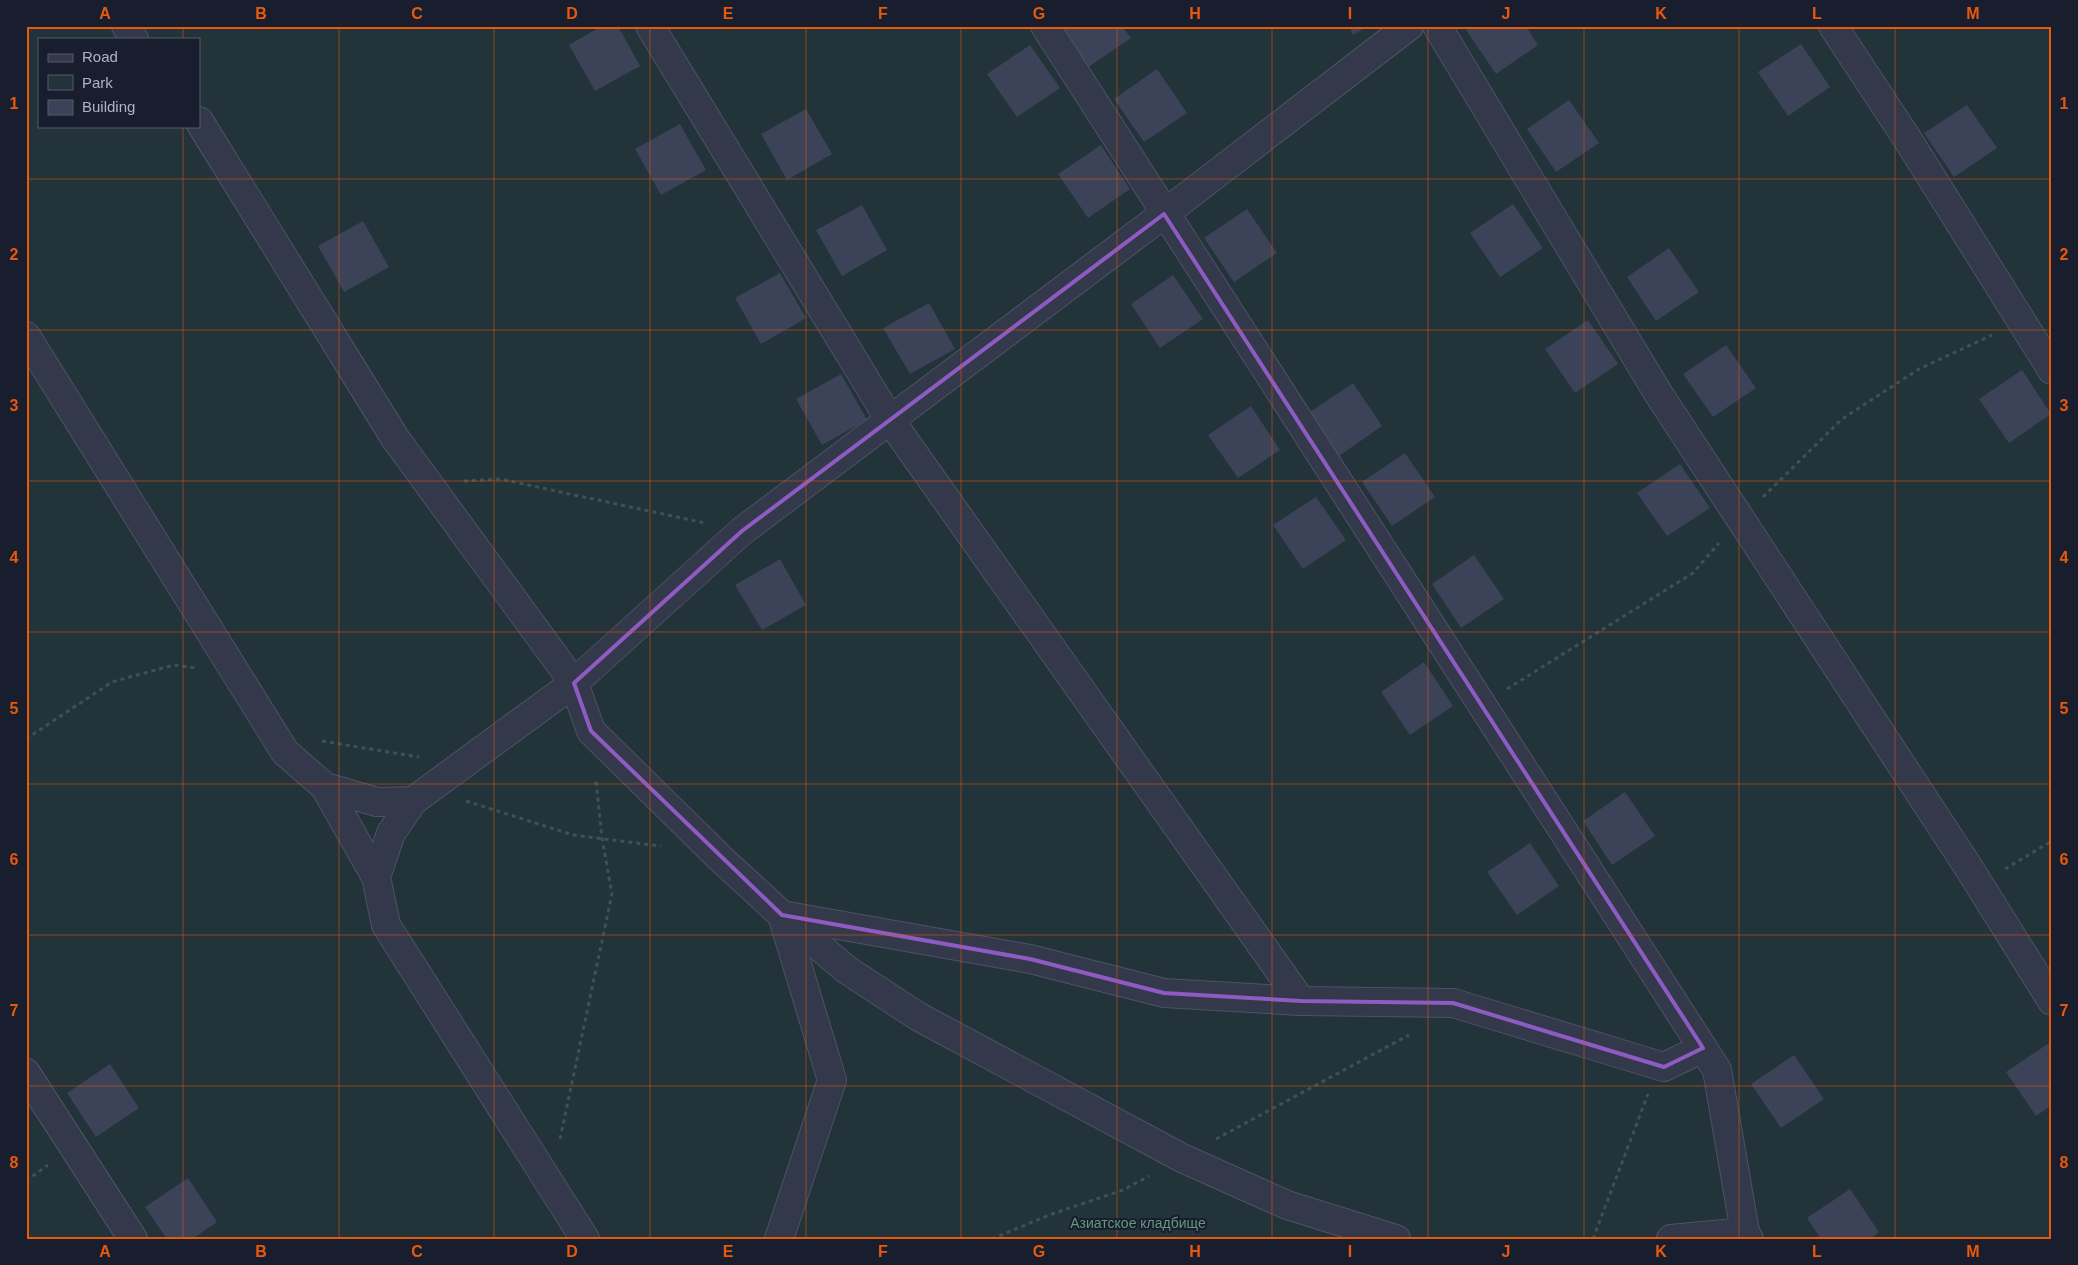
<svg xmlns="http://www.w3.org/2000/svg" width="2078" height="1265" viewBox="0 0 2078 1265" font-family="Helvetica,sans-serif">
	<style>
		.green { fill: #22333a; fill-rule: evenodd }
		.building { fill: #3c4359 }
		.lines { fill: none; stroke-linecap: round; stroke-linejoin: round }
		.minor-casing { stroke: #4e5364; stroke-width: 30 }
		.path { stroke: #3f5058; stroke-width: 3; stroke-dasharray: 4 4; stroke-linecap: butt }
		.minor { stroke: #33384a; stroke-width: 28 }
		.marked { fill: none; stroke: #8d5bc1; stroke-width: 4; stroke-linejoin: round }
		.grid { fill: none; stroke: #e8590c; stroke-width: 1; stroke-opacity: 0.55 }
		.labels { text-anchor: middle; stroke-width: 4; stroke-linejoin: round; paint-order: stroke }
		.park-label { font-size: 14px; fill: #64987a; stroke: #191e2e }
		.neatline { fill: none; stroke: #e8590c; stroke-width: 2 }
		.grid-label { font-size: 16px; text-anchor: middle; font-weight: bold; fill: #e8590c }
	</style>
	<rect width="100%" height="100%" fill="#202639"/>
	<!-- green -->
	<path class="green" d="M26 26H2052V1239H26ZM39 39H199V126H39Z"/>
	<!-- building -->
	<path class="building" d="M602 26H618L640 66 595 91 569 45Z
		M1059 26H1122L1131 38 1087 68Z
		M1349 26H1368L1353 35Z
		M1471 26H1526L1538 45 1496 74 1466 30Z
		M1801 44 1830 87 1788 116 1758 72Z
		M1030 45 1060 88 1017 117 987 74Z
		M1157 69 1187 113 1144 142 1114 99Z
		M1569 100 1599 143 1556 172 1527 129Z
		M1967 105 1997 148 1954 177 1924 133Z
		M806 109 832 154 787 180 761 134Z
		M680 124 706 170 661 195 635 149Z
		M1101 145 1130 189 1088 218 1058 174Z
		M1513 204 1543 248 1500 277 1470 233Z
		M862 205 887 250 842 276 816 230Z
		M1247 209 1277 253 1234 282 1204 238Z
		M363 221 389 267 344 292 318 246Z
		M1669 248 1699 292 1656 321 1627 277Z
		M780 273 806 318 761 344 735 298Z
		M1173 275 1203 319 1160 348 1131 304Z
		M929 303 955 349 910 374 883 328Z
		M1588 320 1618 364 1575 393 1545 349Z
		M1726 345 1756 388 1713 417 1683 374Z
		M2022 370 2051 414 2009 443 1979 399Z
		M841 374 867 420 822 445 796 399Z
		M1353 383 1382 426 1339 456 1310 412Z
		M1251 406 1280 450 1238 478 1208 435Z
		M1405 453 1435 497 1392 526 1362 482Z
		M1680 464 1710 508 1667 536 1637 493Z
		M1316 497 1346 540 1303 569 1273 525Z
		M1474 555 1504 599 1461 628 1432 584Z
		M780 559 806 605 762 630 735 585Z
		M1424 662 1453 706 1410 735 1381 692Z
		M1625 792 1655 836 1612 865 1583 821Z
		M1530 843 1559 886 1517 915 1487 872Z
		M2049 1043 2052 1047V1105L2036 1116 2006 1072Z
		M1794 1055 1824 1099 1781 1128 1751 1084Z
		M110 1064 139 1108 96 1137 67 1093Z
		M188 1178 217 1222 192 1239H167L145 1207Z
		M1850 1189 1879 1232 1870 1239H1821L1807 1218Z"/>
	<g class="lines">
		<defs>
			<path id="minor" d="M126 26 134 39
				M650 26 890 420 1301 1001
				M1045 26 1717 1070 1745 1232 1749 1239
				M1437 26 1658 393 1967 865 2052 1001
				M1833 26 1908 140 2052 370
				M199 121 395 438 574 683 591 731 720 858 782 915 847 970 919 1017 1182 1158 1287 1205 1396 1239
				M26 336 285 752 325 787 377 802 413 801 574 683 742 531 1164 214 1409 26
				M325 787 376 877 386 925 585 1239
				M376 877 391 833 413 801
				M26 1073 133 1239
				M779 1239 832 1080 782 915 1030 959 1164 993 1301 1001 1453 1003 1664 1067 1703 1048
				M1671 1239 1745 1232 1739 1239"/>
		</defs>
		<!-- minor casing -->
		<use href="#minor" class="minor-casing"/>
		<!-- path -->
		<path class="path" d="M464 481 500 479 705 523
			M1763 497 1842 419 1919 369 1992 335
			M1507 689 1693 573 1719 543
			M26 739 112 682 174 665 196 668
			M322 741 419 757
			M466 801 573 835 661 846
			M2005 869 2052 841
			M560 1139 612 894 602 838 596 781
			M1216 1139 1409 1035
			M26 1181 48 1165
			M992 1239 1049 1215 1123 1190 1149 1176
			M1593 1239 1648 1094"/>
		<!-- minor -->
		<use href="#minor" class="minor"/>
	</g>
	<!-- marked area -->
	<path class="marked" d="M1164 214 1703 1048 1664 1067 1453 1003 1301 1001 1164 993 1030 959 782 915 591 731 574 683 742 531Z"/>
	<!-- grid -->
	<path class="grid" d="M183 26V39M339 26V1239M494 26V1239M650 26V1239M806 26V1239M961 26V1239M1117 26V1239M1272 26V1239M1428 26V1239M1584 26V1239M1739 26V1239M1895 26V1239M183 126V1239M26 179H2052M26 330H2052M26 481H2052M26 632H2052M26 784H2052M26 935H2052M26 1086H2052"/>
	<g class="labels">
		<!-- park labels -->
		<g class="park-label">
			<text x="1138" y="1228">Азиатское кладбище</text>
		</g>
	</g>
	<!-- border -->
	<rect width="2078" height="1265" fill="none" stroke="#191e2e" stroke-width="55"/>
	<!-- legend -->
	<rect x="38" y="38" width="162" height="90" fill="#191e2e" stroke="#555a6b"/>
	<rect x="48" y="54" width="25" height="8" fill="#33384a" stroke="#555a6b"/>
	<text x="82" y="62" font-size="15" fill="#aeb3c6">Road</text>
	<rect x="48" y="75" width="25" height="15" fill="#22333a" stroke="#555a6b"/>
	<text x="82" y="88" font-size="15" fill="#aeb3c6">Park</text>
	<rect x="48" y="100" width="25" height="15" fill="#3c4359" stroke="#555a6b"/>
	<text x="82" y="112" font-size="15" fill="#aeb3c6">Building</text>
	<rect x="28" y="28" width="2022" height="1210" class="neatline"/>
	<g class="grid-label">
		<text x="105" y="19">A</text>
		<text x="261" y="19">B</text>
		<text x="417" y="19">C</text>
		<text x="572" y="19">D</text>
		<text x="728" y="19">E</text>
		<text x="883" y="19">F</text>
		<text x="1039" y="19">G</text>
		<text x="1195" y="19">H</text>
		<text x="1350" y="19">I</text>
		<text x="1506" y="19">J</text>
		<text x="1661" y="19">K</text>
		<text x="1817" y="19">L</text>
		<text x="1973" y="19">M</text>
		<text x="14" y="109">1</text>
		<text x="2064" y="109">1</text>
		<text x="14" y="260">2</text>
		<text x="2064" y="260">2</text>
		<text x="14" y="411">3</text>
		<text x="2064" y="411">3</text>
		<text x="14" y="563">4</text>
		<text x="2064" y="563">4</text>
		<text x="14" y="714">5</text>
		<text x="2064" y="714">5</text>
		<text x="14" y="865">6</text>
		<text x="2064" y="865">6</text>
		<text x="14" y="1016">7</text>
		<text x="2064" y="1016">7</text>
		<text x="14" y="1168">8</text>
		<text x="2064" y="1168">8</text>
		<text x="105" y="1257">A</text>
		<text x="261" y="1257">B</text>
		<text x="417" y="1257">C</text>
		<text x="572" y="1257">D</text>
		<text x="728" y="1257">E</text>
		<text x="883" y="1257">F</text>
		<text x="1039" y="1257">G</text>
		<text x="1195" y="1257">H</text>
		<text x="1350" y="1257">I</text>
		<text x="1506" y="1257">J</text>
		<text x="1661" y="1257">K</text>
		<text x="1817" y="1257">L</text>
		<text x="1973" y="1257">M</text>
	</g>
</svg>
